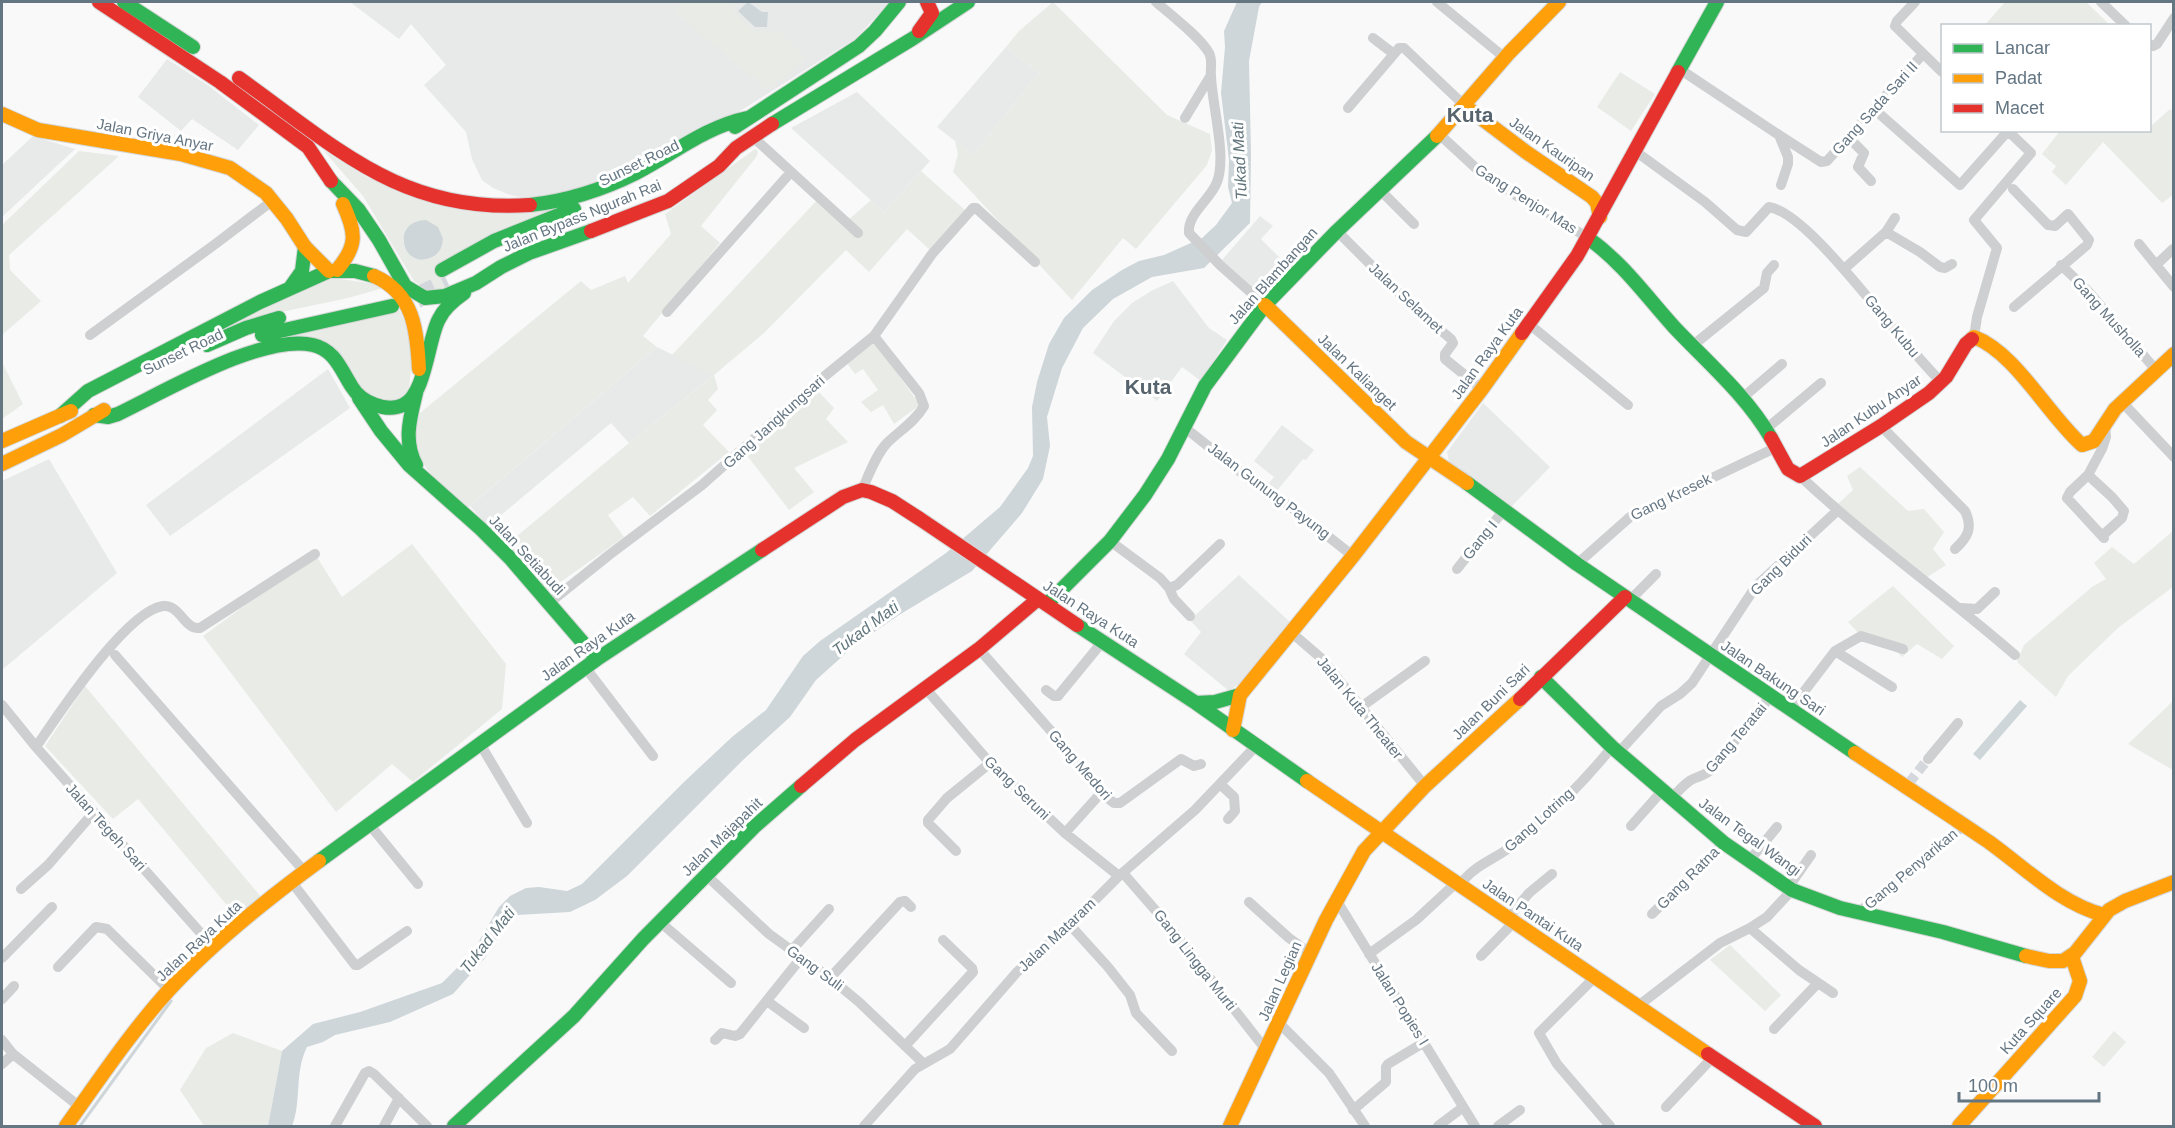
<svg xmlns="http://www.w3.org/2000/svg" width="2175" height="1128" viewBox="0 0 2175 1128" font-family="Arial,sans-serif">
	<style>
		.built { fill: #e8e9e9 }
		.green { fill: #e8ebe6; fill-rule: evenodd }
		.water { fill: #ced6d9 }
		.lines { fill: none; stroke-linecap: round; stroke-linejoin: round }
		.stream { stroke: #ced6d9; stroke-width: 3 }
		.street-tunnel { stroke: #d4d8dc; stroke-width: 10; stroke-dasharray: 10 5; stroke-linecap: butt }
		.highway-tunnel { stroke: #d4d8dc; stroke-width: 21; stroke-dasharray: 21 10; stroke-linecap: butt }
		.fast-casing { stroke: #d5d6d7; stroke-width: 16 }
		.slow-casing { stroke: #d5d6d7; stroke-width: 16 }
		.jam-casing { stroke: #d5d6d7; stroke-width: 16 }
		.street { stroke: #cecfd0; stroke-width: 10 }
		.fast { stroke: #30b455; stroke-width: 14 }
		.slow { stroke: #ff9f0a; stroke-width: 14 }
		.jam { stroke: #e5322d; stroke-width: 14 }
		.labels { text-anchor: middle; stroke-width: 6; stroke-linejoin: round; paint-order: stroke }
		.street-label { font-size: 15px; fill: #657683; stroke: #fff }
		.water-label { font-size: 16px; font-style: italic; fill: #60757c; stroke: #fff }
		.district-label { font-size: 21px; font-weight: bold; fill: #57646e; stroke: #fff }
	</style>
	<rect width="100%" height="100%" fill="#f9f9f9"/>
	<!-- built -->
	<path class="built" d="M350 2H890L856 38 737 113 580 191 530 199 510 195 493 188 482 180 472 159 466 132 424 85 446 65 411 24 399 39Z
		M1006 47 1039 73 973 155 937 127Z
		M167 59 209 86 259 125 238 150 192 119 181 131 138 97Z
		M857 92 930 161 884 212 791 128Z
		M33 136 75 149 2 217V165Z
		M1260 216 1273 226 1261 239 1291 269 1264 298 1222 260Z
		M1173 281 1209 328 1227 340 1201 381 1182 367 1157 401 1093 353 1114 321 1132 303 1151 291Z
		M657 347 714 375 629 443 611 423 488 526 470 506Z
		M328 369 350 408 170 536 146 505Z
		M1483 403 1550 467 1510 508 1449 462 1447 452Z
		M1282 425 1314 450 1306 460 1303 459 1276 492 1264 489 1274 477 1254 461Z
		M49 459 117 573 2 670V481Z
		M1239 575 1290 622 1247 678 1229 691 1184 654 1201 632 1190 620Z"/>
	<!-- green -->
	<path class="green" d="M682 2H737L732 9 754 31H779L806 58 767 91 753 76 751 77 674 11Z
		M1053 2 1167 115 1210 134 1212 150 1207 165 1136 249 1123 238 1072 300 953 172 958 154 955 141 973 155 1039 73 1006 47 1019 31Z
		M2005 2H2086L2110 25H1985Z
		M1620 72 1655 94 1631 131 1597 107Z
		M2170 109 2174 113 2173 195 2162 203 2103 142 2066 185 2052 172 2056 166 2042 154 2060 131 2144 132 2150 130V127Z
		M755 149 758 151 757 156 701 226 720 243 643 336 657 347 465 510C436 478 404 460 420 413L581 281 591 290 625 276 628 283 671 234 665 214Z
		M323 150 368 178 550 211 438 267 449 291 433 293 414 281 363 196ZM426 220 443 239C437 279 387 252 409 227 414 222 419 221 426 220Z
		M79 151 119 156 9 255 10 270 41 301 2 335V225Z
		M921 171 966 211 930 250 907 229 869 272 846 250 764 333 714 375 718 389 708 400 717 410 703 425 729 452 650 516 633 497 608 515 624 537 545 593 505 546 629 443 713 376 672 355 820 197 847 221 871 200 884 212Z
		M327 277 388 286 414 342 408 397 376 402 297 334 396 312 387 287 348 298 267 315 218 332Z
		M873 340 920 405 894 424 883 405 871 412 861 402 878 390 863 369 855 374 846 362Z
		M2 362 23 404 2 419Z
		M818 391 834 408 826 419 848 442 794 468 814 492 789 510 746 454Z
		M1860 467 1908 511 1924 509 1944 532 1933 549 1946 565 1926 578 1837 505 1853 490 1847 476Z
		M2173 531V587L2119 627 2068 676 2056 697 2017 662 2024 645 2092 587 2106 579 2094 563 2112 547 2134 564Z
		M412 544 506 664 502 709 413 782 392 764 336 812 203 636 315 554 342 597Z
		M1893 586 1954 646 1942 659 1917 644 1902 657 1886 641 1867 642 1848 622Z
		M85 686 261 897 236 916 138 799 113 819 45 746Z
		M2173 701 2174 769 2173 770 2128 744Z
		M1730 945 1781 995 1765 1011 1710 960Z
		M2114 1031 2126 1042 2104 1067 2092 1057Z
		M233 1033 282 1051 268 1126H204L180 1090 206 1048Z"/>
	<!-- water -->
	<path class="water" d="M748 2 762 12H768L767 27H755L738 11Z
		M1237 2H1262L1259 7 1249 61 1251 154 1250 223 1204 268 1152 277 1113 299 1083 328 1062 368 1047 417 1050 446 1043 479 1022 513 972 571 899 615 854 646 816 680 790 717 743 760 627 876 595 900 570 912 517 915 506 924 485 958 453 994 390 1022 335 1035 323 1042 307 1047C294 1073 302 1101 292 1126H268L282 1051 313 1024 360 1012 442 983 472 953 499 907 510 896 526 888 539 887 567 891 582 884 684 782 732 737 766 710 803 656 820 641 946 553 1000 507 1028 468 1033 456 1032 407 1037 382 1049 344 1064 318 1092 290 1122 270 1139 261 1164 255 1202 238 1216 225 1232 203 1228 187 1229 160 1221 93 1225 47 1224 31Z
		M426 220 438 227 443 239C442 248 439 255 430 258 402 269 390 221 426 220Z
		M2020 700 2027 706 1980 760 1973 754Z"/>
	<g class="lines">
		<!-- stream -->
		<path class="stream" d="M80 1126 171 1001"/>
		<!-- street-tunnel -->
		<path class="street-tunnel" d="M1909 783 1928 759"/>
		<!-- highway-tunnel -->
		<path class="highway-tunnel" d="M416 298 448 283"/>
		<defs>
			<path id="fast" d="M124 2 193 47
				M1678 72 1717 2
				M772 124 912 39 968 2
				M735 127 859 46 875 31 899 2
				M331 181 358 209 379 240 405 286 425 298 445 296 476 283 501 267 529 253 591 231
				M530 205C566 201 604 189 636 173 673 154 705 127 747 118
				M1588 238C1623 263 1646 296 1674 327 1707 362 1746 395 1771 438
				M442 270 494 241 574 209
				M290 288 302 271 305 247
				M262 335 392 306
				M207 345 246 328 279 318
				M416 393C410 418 403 441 416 465
				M359 398 381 431 409 465 481 529 510 558 597 659
				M94 415 108 417 118 414C164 392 263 333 313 345 335 350 341 370 352 387 361 402 386 413 403 405 426 395 428 338 439 319 444 308 454 300 464 293
				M60 416 88 391 260 302 329 271H355L374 276
				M1467 483 1577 564 1855 753
				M1047 604 1110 541 1145 495 1168 459 1205 386 1265 305 1337 231 1437 136
				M1077 625 1196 703 1307 781
				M1541 677 1612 747 1724 843 1792 890 1840 908 1943 932 2026 956
				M1196 703 1215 702 1240 695
				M319 861 597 659 762 550
				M454 1126 574 1016 643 939 754 827 801 786"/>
			<path id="slow" d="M1465 106 1526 152 1592 197 1597 203 1600 217
				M2 114 38 130 181 154 230 168 266 193 287 219 305 247 329 271
				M1437 136 1509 53 1559 2
				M337 270C358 245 356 233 343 204
				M374 276C414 293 417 331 419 369
				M1265 305 1406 442 1467 483
				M1972 339 1974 337C2015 352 2048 415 2082 445L2094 441 2115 409 2174 354
				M2 441 71 411
				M2 464 62 435 104 410
				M1233 730 1240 695 1353 556 1482 389 1522 333
				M1855 753C1900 783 1945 812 1989 842 2025 868 2061 904 2104 915
				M1307 781 1708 1054
				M2026 956 2049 961H2063L2075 953 2109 910 2125 901 2174 882
				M66 1126C99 1080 131 1032 169 990 213 942 266 900 319 861
				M1230 1126 1326 920 1364 851 1425 786 1520 699
				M1959 1126 2075 996 2080 981 2072 957"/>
			<path id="jam" d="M99 2 220 82 308 147 331 181
				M919 31 932 13 927 2
				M239 78C336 147 402 214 530 205
				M591 231 668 201 719 166 736 148 772 124
				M1522 333 1577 256 1678 72
				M1771 438 1788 469 1800 476 1881 426 1929 393 1946 377 1966 344 1972 339
				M762 550 843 497 862 490 871 492 892 501 920 519 1077 625
				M1520 699 1625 597
				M801 786 855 740 979 649 1038 599
				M1708 1054 1815 1126"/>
		</defs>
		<!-- fast casing -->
		<use href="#fast" class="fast-casing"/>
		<!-- slow casing -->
		<use href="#slow" class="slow-casing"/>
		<!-- jam casing -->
		<use href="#jam" class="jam-casing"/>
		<!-- street -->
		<path class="street" d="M1156 2C1170 14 1201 38 1209 53 1213 60 1210 69 1211 76 1212 105 1227 156 1217 182 1211 199 1187 214 1189 233L1220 265 1265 305
			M1437 2 1505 58
			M1915 2 1897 21 1895 26 1942 72
			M2101 2 2126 26
			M1373 38 1394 54 1399 48H1404L1465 106
			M2150 45 2153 46 2157 44 2174 18
			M1681 70 1779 135 1788 157V164L1781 185
			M1348 108 1394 54
			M1874 109 1960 185 2008 131
			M1185 118 1211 75
			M1439 134 1478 170 1532 206 1542 209 1588 238
			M1779 135 1821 162 1827 161 1923 54
			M753 137 858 233
			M1848 137 1864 153 1858 167 1871 181
			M1635 151 1705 202 1737 230 1746 232 1769 207C1802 212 1863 293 1886 319 1904 341 1922 362 1941 382
			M2013 189 2048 225 2055 226 2068 214 2089 240 2087 245 2014 307
			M1381 191 1414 224
			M1337 231 1412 306 1451 339 1453 343 1445 354V359L1482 389
			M1886 232 1895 218
			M2139 244 2156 265 2173 249
			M2061 265 2087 290 2156 370
			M2156 265 2174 287
			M1844 269 1886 232 1920 252 1940 267 1945 268 1952 264
			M667 312 791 172
			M1529 324 1628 405
			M90 335 214 245 272 201
			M1974 337 1977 317 1997 248 1974 220 2031 153 2007 130
			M1692 346 1764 288 1767 273 1774 265
			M1741 399 1782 364
			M2121 401 2174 457
			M1881 426 1965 511C1973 528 1968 537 1955 549
			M1184 427 1257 485 1287 504 1353 556
			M1766 429 1821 383
			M2088 475 2112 497 2124 511 2122 518 2102 536
			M1800 476C1868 540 1945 594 2015 655
			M862 490C869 475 875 456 887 443 899 431 915 422 924 406L919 393 874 336
			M2104 538 2067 498 2070 492 2088 475 2102 449 2106 437 2105 425
			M1110 541 1160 578 1169 588 1177 585 1220 544
			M1577 564 1630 517 1777 447
			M1457 569 1503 511
			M1169 588 1174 599 1190 616
			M1630 600 1656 574
			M549 603 609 555 702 485 826 375 874 336 932 254 973 208H976L1035 262
			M1961 608 1977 609 1995 592
			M1292 633 1321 658 1425 786
			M979 649 1065 747 1101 793 1114 803H1120L1181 759 1194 766 1201 764
			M115 655 304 871
			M585 667 653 756
			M1892 687 1835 651 1861 636 1903 649
			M926 689 990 763 1065 833 1119 876
			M1046 690 1054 696H1058L1103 641
			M2 705 36 747 213 947
			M1361 707 1425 661
			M1790 710 1835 651
			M479 742 527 823
			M36 747C58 715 126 611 163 606 180 604 184 630 200 628L315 554
			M1619 752 1661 706 1680 694 1692 683 1756 586 1838 510
			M1928 759 1958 723
			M1221 785 1234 797 1235 811 1228 819
			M1671 798C1677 793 1683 785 1691 780 1700 775 1704 777 1713 768L1770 697
			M369 824 418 884
			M1631 826 1662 791
			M1065 833 1101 793
			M956 851 928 823V820L947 798 990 763
			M1749 861 1777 827
			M1123 873 1170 927 1266 1050
			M706 875 769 934 830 978 859 1002 923 1063
			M291 881 355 965H358L407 931
			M1460 885C1474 864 1497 859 1516 843 1550 815 1584 782 1612 747
			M1788 888 1811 855
			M21 889 48 865 94 812
			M1337 901 1475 1126
			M1249 902 1289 938 1310 953
			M1859 912 1963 826
			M1652 914 1724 843
			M1508 918 1529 893 1552 874
			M660 922 731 983
			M1070 925 1108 967 1130 995 1136 1013 1172 1051
			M1750 928 1799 970 1833 993
			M791 951 829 909
			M1369 954 1416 920 1456 883
			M1481 956 1514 922
			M2 958 52 907
			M58 967 96 927 107 929 169 990
			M1595 977 1539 1033 1557 1064 1610 1126
			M830 978 900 902 905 901 911 907
			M2 999 14 986
			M767 1001 804 1028
			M1638 1006 1720 943 1750 928 1767 917 1792 890
			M1279 1023 1329 1073 1365 1126
			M1774 1029 1817 984
			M2 1040 13 1054 80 1107
			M715 1040 722 1033 735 1036 740 1034 801 958
			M905 1046 973 972 972 968 943 940
			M2 1064 13 1054
			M1666 1107 1713 1057
			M1353 1110 1386 1082V1067L1388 1064 1423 1043
			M335 1126 365 1073 369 1071 374 1074 427 1126
			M384 1126 399 1098
			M864 1126 915 1069 950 1049 1017 972 1070 925 1119 876 1195 810 1256 746
			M1438 1126 1462 1108
			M1498 1126 1520 1110"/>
		<!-- fast -->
		<use href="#fast" class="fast"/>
		<!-- slow -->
		<use href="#slow" class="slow"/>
		<!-- jam -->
		<use href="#jam" class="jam"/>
	</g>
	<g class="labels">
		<!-- street labels -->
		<g class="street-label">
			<text transform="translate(1875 108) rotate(-48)" y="5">Gang Sada Sari II</text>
			<text transform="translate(155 135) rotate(11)" y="5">Jalan Griya Anyar</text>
			<text transform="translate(1552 149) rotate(35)" y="5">Jalan Kauripan</text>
			<text transform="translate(639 163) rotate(-26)" y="5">Sunset Road</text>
			<text transform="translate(1526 199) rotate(32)" y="5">Gang Penjor Mas</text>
			<text transform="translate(582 216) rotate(-22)" y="5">Jalan Bypass Ngurah Rai</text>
			<text transform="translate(1273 276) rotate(-48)" y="5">Jalan Blambangan</text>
			<text transform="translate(1406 298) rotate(43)" y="5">Jalan Selamet</text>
			<text transform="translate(2109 317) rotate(48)" y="5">Gang Musholla</text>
			<text transform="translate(1892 326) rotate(50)" y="5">Gang Kubu</text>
			<text transform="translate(183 352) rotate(-26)" y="5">Sunset Road</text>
			<text transform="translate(1487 353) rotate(-54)" y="5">Jalan Raya Kuta</text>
			<text transform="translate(1357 372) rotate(44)" y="5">Jalan Kalianget</text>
			<text transform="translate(1871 411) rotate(-34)" y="5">Jalan Kubu Anyar</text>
			<text transform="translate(774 422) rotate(-42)" y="5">Gang Jangkungsari</text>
			<text transform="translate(1269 491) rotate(37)" y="5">Jalan Gunung Payung</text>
			<text transform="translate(1671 497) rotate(-26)" y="5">Gang Kresek</text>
			<text transform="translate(1480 540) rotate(-51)" y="5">Gang I</text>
			<text transform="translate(527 555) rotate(47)" y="5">Jalan Setiabudi</text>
			<text transform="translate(1781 565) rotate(-45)" y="5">Gang Biduri</text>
			<text transform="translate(1091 614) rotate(33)" y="5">Jalan Raya Kuta</text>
			<text transform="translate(588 646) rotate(-35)" y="5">Jalan Raya Kuta</text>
			<text transform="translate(1773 678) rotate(34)" y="5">Jalan Bakung Sari</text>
			<text transform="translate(1491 702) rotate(-44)" y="5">Jalan Buni Sari</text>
			<text transform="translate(1360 708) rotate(51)" y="5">Jalan Kuta Theater</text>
			<text transform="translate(1736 738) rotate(-50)" y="5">Gang Teratai</text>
			<text transform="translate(1080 765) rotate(49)" y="5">Gang Medori</text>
			<text transform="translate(1017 788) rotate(44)" y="5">Gang Seruni</text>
			<text transform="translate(1539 820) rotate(-42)" y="5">Gang Lotring</text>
			<text transform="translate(106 827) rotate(48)" y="5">Jalan Tegeh Sari</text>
			<text transform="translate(722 837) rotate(-44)" y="5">Jalan Majapahit</text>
			<text transform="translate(1750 837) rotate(36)" y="5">Jalan Tegal Wangi</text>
			<text transform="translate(1911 869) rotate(-40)" y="5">Gang Penyarikan</text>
			<text transform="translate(1688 878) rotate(-45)" y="5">Gang Ratna</text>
			<text transform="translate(1533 915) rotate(34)" y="5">Jalan Pantai Kuta</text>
			<text transform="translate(1057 935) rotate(-43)" y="5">Jalan Mataram</text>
			<text transform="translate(199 941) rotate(-43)" y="5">Jalan Raya Kuta</text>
			<text transform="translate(1195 960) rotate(52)" y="5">Gang Lingga Murti</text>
			<text transform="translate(815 968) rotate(36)" y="5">Gang Suli</text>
			<text transform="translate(1280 981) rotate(-66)" y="5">Jalan Legian</text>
			<text transform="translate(1400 1004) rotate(58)" y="5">Jalan Popies I</text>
			<text transform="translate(2031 1021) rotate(-48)" y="5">Kuta Square</text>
		</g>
		<!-- water labels -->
		<g class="water-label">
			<text transform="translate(1239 161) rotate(-93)" y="6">Tukad Mati</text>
			<text transform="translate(865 628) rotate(-37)" y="6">Tukad Mati</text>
			<text transform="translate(487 940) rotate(-52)" y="6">Tukad Mati</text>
		</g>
		<!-- district labels -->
		<g class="district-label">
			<text x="1470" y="122">Kuta</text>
			<text x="1148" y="394">Kuta</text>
		</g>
	</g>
	<!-- border -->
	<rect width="2175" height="1128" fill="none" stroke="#657683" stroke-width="6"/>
	<!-- legend -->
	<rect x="1941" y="24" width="210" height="108" fill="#ffffff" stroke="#c1c8cd" stroke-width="1.5"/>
	<rect x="1953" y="44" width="30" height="9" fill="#30b455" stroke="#c1c8cd" stroke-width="1.5"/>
	<text x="1995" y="54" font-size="18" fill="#657683">Lancar</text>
	<rect x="1953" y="74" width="30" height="9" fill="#ff9f0a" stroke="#c1c8cd" stroke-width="1.5"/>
	<text x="1995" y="84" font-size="18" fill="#657683">Padat</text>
	<rect x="1953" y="104" width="30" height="9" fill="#e5322d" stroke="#c1c8cd" stroke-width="1.5"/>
	<text x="1995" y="114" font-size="18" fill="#657683">Macet</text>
	<!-- scale -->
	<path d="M1959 1092v9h140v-9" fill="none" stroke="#657683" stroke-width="3"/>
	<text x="1968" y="1092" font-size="18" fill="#657683" stroke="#ffffff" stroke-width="4.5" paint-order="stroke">100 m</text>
</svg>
